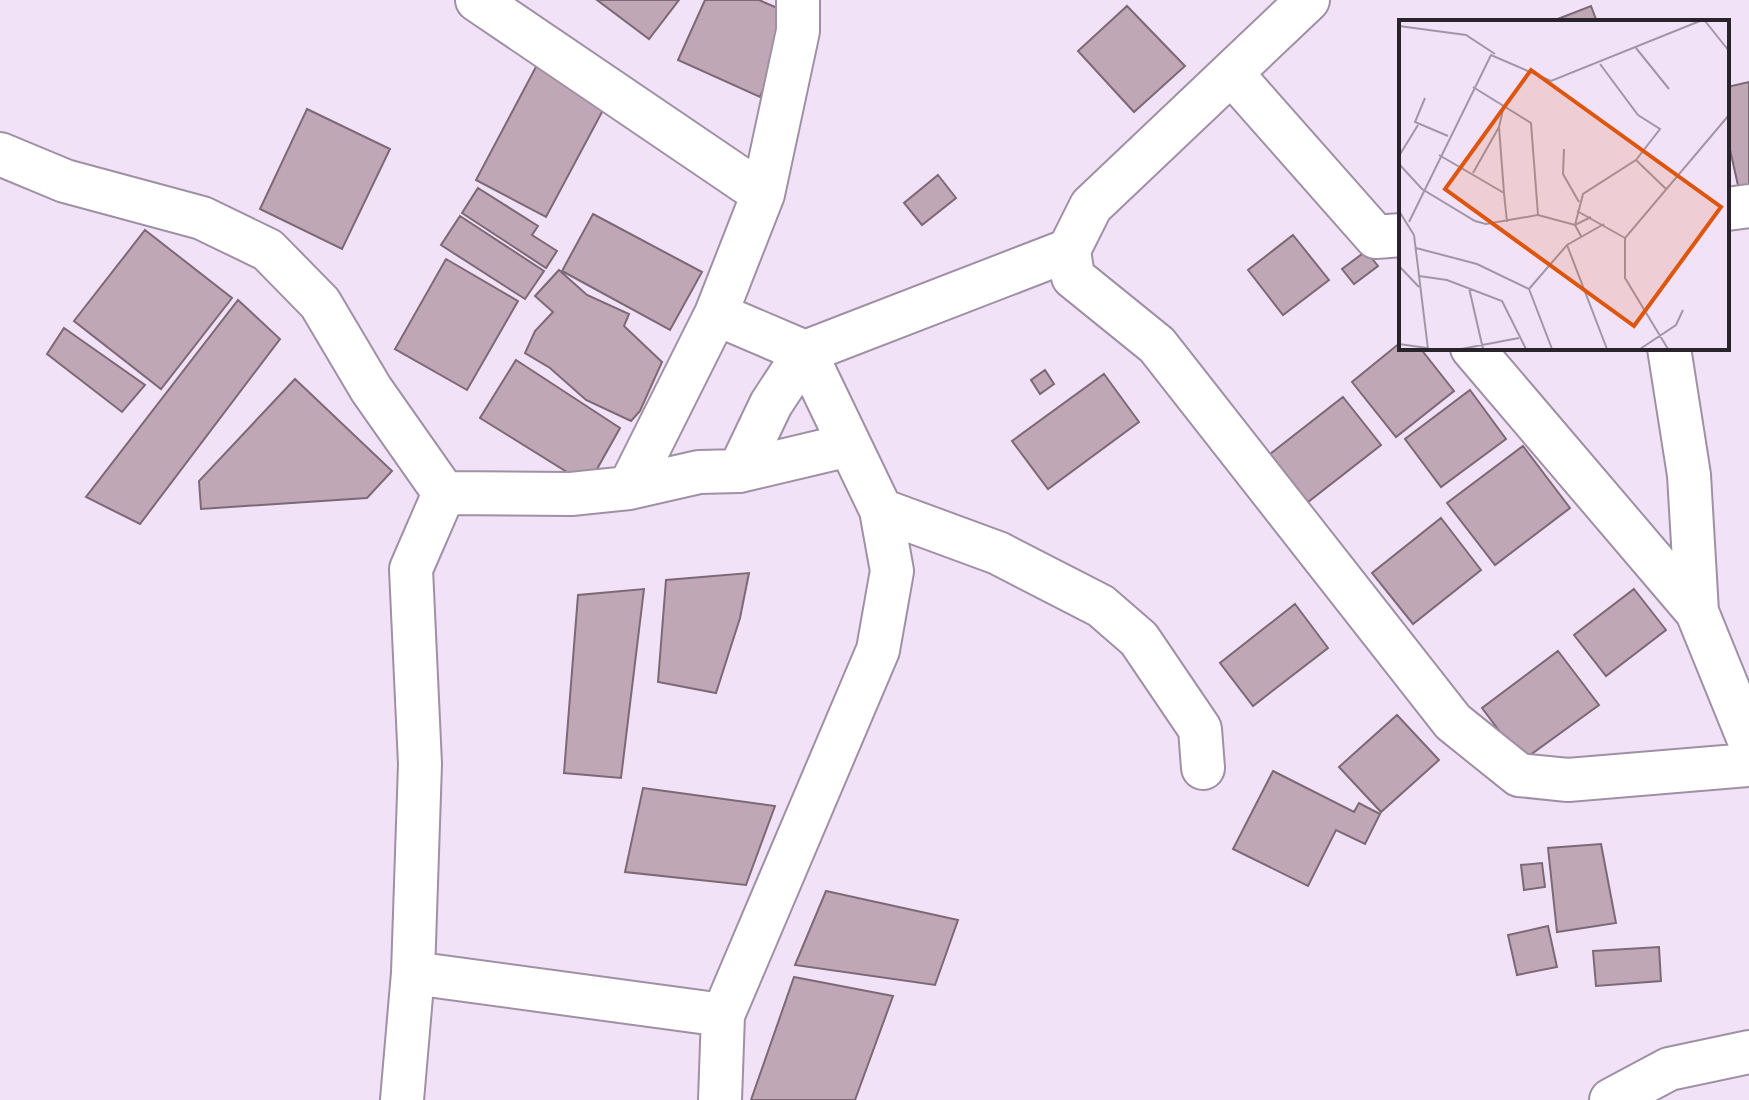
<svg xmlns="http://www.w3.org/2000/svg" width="1749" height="1100" viewBox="0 0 1749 1100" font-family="Rubik,sans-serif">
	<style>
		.building { fill: #bfa7b6; stroke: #7d6875; stroke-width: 2 }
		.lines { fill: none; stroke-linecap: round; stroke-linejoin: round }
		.minor-casing { stroke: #9f90a4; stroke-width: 46 }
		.minor { stroke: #fff; stroke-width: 42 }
		.inset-road { fill: none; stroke: #a296a6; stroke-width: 2 }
		.view { fill: #de560e; fill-opacity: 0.15; stroke: #de560e; stroke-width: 4 }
		.inset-edge { fill: none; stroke: #29232b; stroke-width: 4 }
	</style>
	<rect width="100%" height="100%" fill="#f2e2f8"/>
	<!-- building -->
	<path class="building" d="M597 0H679L649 39Z
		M705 0H759L796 16 760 97 678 60Z
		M1127 6 1185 66 1134 112 1078 51Z
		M1591 6 1597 22H1550Z
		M538 63 609 99 546 217 476 180Z
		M1749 82V187L1739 190 1727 136V87Z
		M307 109 390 149 342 249 260 209Z
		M938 175 956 198 922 225 904 203Z
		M478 188 538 226 532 235 557 251 546 268 462 213Z
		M593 214 702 272 670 330 562 271Z
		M460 216 544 271 525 299 441 245Z
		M145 230 232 298 161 389 74 321Z
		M1293 235 1329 280 1283 315 1248 270Z
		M1366 251 1378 266 1354 284 1342 269Z
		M446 259 518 301 467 390 395 349Z
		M559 270 587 295 629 314 624 326 662 362 640 411 631 421 586 400 550 368 525 353 535 331 553 312 535 296Z
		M238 300 280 339 140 524 86 497Z
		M64 328 145 385 122 412 47 354Z
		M1401 342V348H1420L1454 391 1396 437 1352 382Z
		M516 360 620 428 588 485 480 418Z
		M1045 370 1054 384 1040 394 1031 380Z
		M1104 374 1139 422 1048 489 1012 441Z
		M295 379 392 471 367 498 201 509 199 481Z
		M1470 390 1506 439 1441 487 1405 439Z
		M1343 397 1381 445 1308 502 1270 454Z
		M1523 446 1570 508 1495 565 1447 503Z
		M1441 518 1481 570 1413 624 1372 573Z
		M749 573 740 618 716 693 658 682 666 580Z
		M644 589 621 778 564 773 578 595Z
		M1634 589 1666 630 1606 676 1574 635Z
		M1295 604 1328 648 1253 706 1220 663Z
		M1558 651 1599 705 1522 761 1482 708Z
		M1397 715 1439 760 1381 812 1339 767Z
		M1273 771 1354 812 1359 803 1380 814 1365 844 1336 830 1308 886 1233 849Z
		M643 788 775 806 746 885 625 872Z
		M1601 844 1616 923 1557 932 1548 848Z
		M1542 863 1545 887 1524 890 1521 865Z
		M826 891 958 920 935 985 795 965Z
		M1548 926 1557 967 1517 975 1508 935Z
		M1659 947 1661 981 1596 986 1593 951Z
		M794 977 893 996 855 1100H751Z"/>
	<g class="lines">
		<defs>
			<path id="minor" d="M477 0 763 194
				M1308 0 1091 206 1069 250 1073 277 1157 345 1453 722 1519 775 1568 780 1749 765
				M1232 74 1376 237 1401 235
				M0 154 65 181 202 218 268 250 320 303 371 389 444 493 411 569 420 764 413 973 402 1100
				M1727 209 1749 206
				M1472 348 1697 612 1749 740
				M1669 348 1689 475 1697 612
				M739 471 771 404 805 352 1069 250
				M629 488 716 314 763 194 798 31V0
				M444 493 571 494 629 488 699 472 739 471 849 445
				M881 510 998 553 1101 606 1139 639 1200 729 1203 768
				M413 973 723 1015 878 650 892 571 881 510 805 352 716 314
				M720 1100 723 1015
				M1611 1100 1669 1069 1749 1052"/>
		</defs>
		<!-- minor casing -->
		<use href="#minor" class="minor-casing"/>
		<!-- minor -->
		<use href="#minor" class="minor"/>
	</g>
	<!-- overview -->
	<g transform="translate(1399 20)">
		<rect width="330" height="330" fill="#f2e2f8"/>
		<path class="inset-road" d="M306 1 330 31M0 6 67 15 96 34M237 28 270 69M201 44 239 95 261 109 237 140M26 78 16 102 49 116M165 129 164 154 180 182M40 135 105 173 108 202M0 136 19 105M0 144 23 169 76 201 87 204 139 195 132 103 74 67M74 153 100 107M105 173 100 107 105 85M0 191 15 215 29 329M178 191 226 218M139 195 176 205 192 197M10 202 92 35 152 61 301 1M182 216 176 205 184 174 237 140 267 169M168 225 208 329M17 228 78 244 130 269M0 246 20 267M20 256 48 260 103 281 127 329M70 268 84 329M130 269 168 225 205 204M130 269 153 329M0 324 28 328M62 329 120 318M241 329 277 305 284 290M269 329 226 258V218L330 95"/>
		<path class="view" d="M132 50 322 187 235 306 46 169Z"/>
		<rect width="330" height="330" class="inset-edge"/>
	</g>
</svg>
